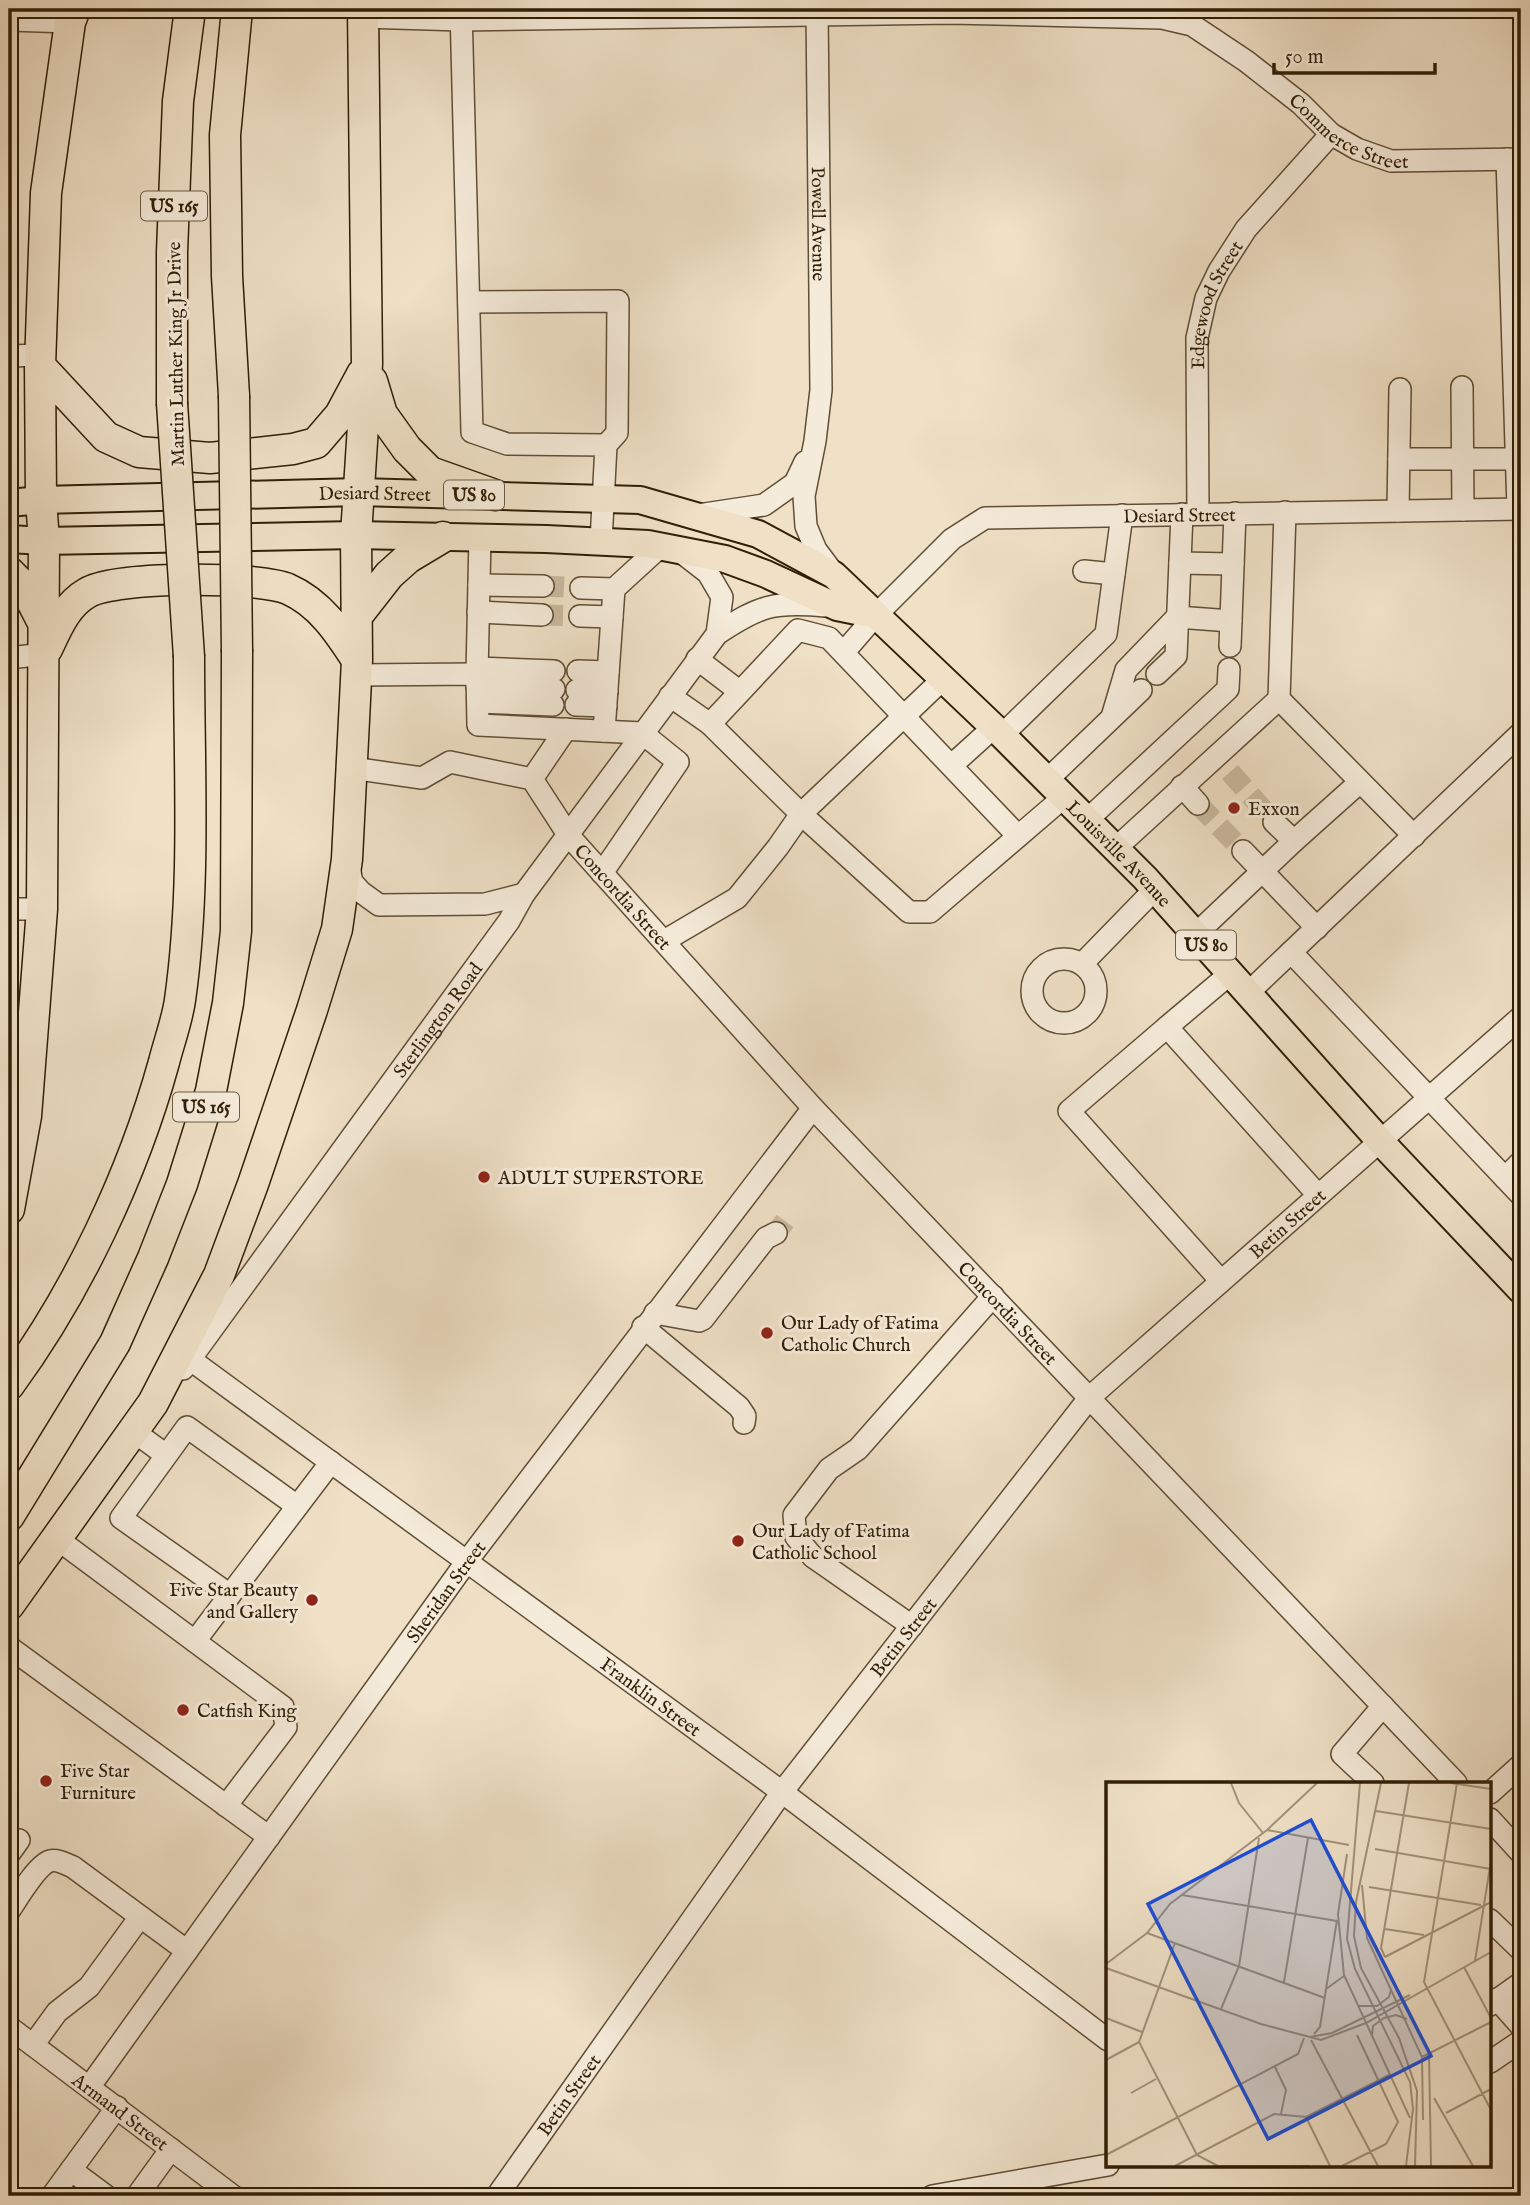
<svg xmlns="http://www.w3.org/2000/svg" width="1530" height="2205" viewBox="0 0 1530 2205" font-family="'IM FELL English',serif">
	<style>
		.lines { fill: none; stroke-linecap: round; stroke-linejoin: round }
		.minor-tunnel { stroke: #c9b99f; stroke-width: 21; stroke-dasharray: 21 10; stroke-linecap: butt }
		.minor-casing { stroke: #604e35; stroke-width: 24 }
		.major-casing { stroke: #301e05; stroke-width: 30 }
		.highway-casing { stroke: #301e05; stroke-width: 33 }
		.minor { stroke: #f5ebda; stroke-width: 21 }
		.major { stroke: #efe0c6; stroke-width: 26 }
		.highway { stroke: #efe0c6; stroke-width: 30 }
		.highway-bridge-casing { stroke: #301e05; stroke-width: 33; stroke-linecap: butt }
		.highway-bridge { stroke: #efe0c6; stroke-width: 30 }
		.poi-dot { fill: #8f2418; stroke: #f5ebda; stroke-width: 2.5 }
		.labels { text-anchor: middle; stroke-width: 6; stroke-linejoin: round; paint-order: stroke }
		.shield { fill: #f5ebda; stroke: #6b5c45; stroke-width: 2 }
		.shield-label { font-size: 18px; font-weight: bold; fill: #301e05 }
		.street-label { font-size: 19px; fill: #301e05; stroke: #f5ebda }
		.poi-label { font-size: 19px; fill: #301e05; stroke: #f5ebda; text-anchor: start }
		.inset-road { fill: none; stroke: #a39279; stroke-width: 2 }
		.view { fill: #1d4ed8; fill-opacity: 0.15; stroke: #1d4ed8; stroke-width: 3.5 }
		.inset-edge { fill: none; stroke: #301e05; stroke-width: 3.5 }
	</style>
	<rect width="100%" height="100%" fill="#efe0c6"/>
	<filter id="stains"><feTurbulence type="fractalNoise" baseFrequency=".00286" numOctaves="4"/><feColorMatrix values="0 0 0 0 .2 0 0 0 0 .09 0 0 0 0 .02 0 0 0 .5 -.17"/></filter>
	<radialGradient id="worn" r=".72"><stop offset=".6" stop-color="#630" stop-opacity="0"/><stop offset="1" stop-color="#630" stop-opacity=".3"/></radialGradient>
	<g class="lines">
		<!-- minor-tunnel -->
		<path class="minor-tunnel" d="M543 586 581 588
			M542 615 580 616
			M1230 772 1274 822
			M1198 804 1243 851
			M776 1233 785 1221"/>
		<defs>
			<g id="minor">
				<path d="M461 9 472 432 507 444 606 445 601 542"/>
				<path id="s1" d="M817 9 821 390 815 441 804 496 806 526 816 550 834 574"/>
				<path id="s2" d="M363 17 461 20 951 13 1162 18 1192 25 1246 61 1301 104 1331 134 1357 149 1391 161 1521 159"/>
				<path d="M9 20 70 22"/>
				<path d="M1507 159 1518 509"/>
				<path d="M469 302 618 301 617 433 606 445"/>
				<path d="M9 356 41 355"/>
				<path d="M1462 387 1463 510"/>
				<path d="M1399 459H1516"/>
				<path d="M1398 511 1400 389"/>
				<path id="s3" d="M1198 513 1197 338 1206 298 1219 271 1246 229 1331 134"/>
				<path d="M698 515 764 505 795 483 805 462"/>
				<path d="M681 552 708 573 722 597 717 634"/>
				<path d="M1180 563 1233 564"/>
				<path d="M1084 571 1114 574"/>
				<path d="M479 585 543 586"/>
				<path d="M581 588 614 589"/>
				<path d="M478 612 542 615"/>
				<path d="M580 616 612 617"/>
				<path d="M1230 646 1235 513"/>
				<path id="s4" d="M844 652 876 615 952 539 985 518 1521 509"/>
				<path d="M9 658 44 654"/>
				<path d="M697 659 739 691"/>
				<path d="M477 668 554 671"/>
				<path d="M578 671 608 672"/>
				<path d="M477 674 480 537"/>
				<path d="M1157 674 1176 656 1182 514"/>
				<path d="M356 675 477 674 478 725 642 733 678 762 602 873"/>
				<path d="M477 686 554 689"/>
				<path d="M577 690 607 691"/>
				<path d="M670 696 710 724 801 814 909 912H930L1064 797"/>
				<path d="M1279 699 1414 836"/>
				<path d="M478 702 553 705"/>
				<path d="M576 705 606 706"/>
				<path d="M1112 717 1126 670 1177 617 1231 621"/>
				<path d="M710 724 798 630 829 638 1018 836"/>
				<path d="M604 731 614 589 661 546"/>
				<path d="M1002 735 1106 634 1122 515"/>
				<path d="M952 765 994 727"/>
				<path id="s5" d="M352 768 422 778 450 762 532 779 569 836 813 1108 1456 1783"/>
				<path d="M532 779 566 729"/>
				<path d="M1047 780 1141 690"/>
				<path d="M1182 786 1198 804"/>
				<path d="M1087 820 1228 689 1229 669"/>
				<path d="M1274 822 1294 841"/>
				<path d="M1116 848 1279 699 1285 512"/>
				<path d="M1243 851 1317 928"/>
				<path d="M348 863 352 882 361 892 379 905 485 904 524 894"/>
				<path d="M9 909H42"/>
				<path d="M1196 934 1294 841 1360 782"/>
				<path d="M664 941 737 898 778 847 801 814 943 679"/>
				<path d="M1291 952 1521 733"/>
				<circle cx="1064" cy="991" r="32"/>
				<path d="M1082 964 1155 889"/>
				<path d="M1231 973 1167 1027 1318 1195"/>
				<path d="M1248 993 1291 952 1521 1195"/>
				<path d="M1167 1027 1069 1111 1221 1281"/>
				<path d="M1505 1178 1521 1162"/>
				<path d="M655 1313 699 1321 703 1319 766 1238 776 1233"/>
				<path d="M643 1327 739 1407 745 1416 744 1423"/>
				<path id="s6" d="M191 1360 782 1792 1108 2040"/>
				<path id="s7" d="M183 1369 509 921 524 894 717 634C759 606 773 601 825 606"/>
				<path d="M133 1431 166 1455"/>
				<path d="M56 1538 283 1707 286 1727 226 1806"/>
				<path d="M230 1595 121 1518 187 1427 297 1506"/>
				<path d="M912 1626 813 1557 796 1537 794 1515 829 1469 858 1449 993 1296"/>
				<path d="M195 1641 331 1462"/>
				<path d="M9 1647 269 1837"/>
				<path d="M1373 1783 1342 1754 1383 1706"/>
				<path d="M1490 1793 1521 1765"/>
				<path d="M1490 1819 1521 1853"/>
				<path d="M9 1854 19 1840"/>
				<path d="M9 1911C17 1899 37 1865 50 1861 57 1859 66 1864 73 1867L187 1951"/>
				<path d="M1490 1920 1521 1950"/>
				<path d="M1497 1999 1521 2026"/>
				<path d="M1490 2005 1521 1983"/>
				<path id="s8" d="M9 2027 233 2196"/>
				<path d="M33 2045 57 2012 89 1987 140 1917"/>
				<path d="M1490 2062 1521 2041"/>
				<path id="s9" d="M90 2086 467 1561 813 1108"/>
				<path d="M71 2170 106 2196"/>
				<path d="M52 2196 117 2107"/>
				<path d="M137 2196 171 2149"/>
				<path id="s10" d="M497 2196 782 1792 1090 1397 1521 1017"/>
				<path d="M932 2196 1108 2165"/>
			</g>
			<g id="major">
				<path id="s11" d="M9 503 41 500 359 492 640 500 758 534 834 575 1002 735 1145 878 1380 1141 1521 1290"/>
				<path d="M9 539 44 541 356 535 546 539 648 544 725 559 766 574 837 607 876 615"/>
			</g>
			<path id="highway" d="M40 366 106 437 139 452 210 458 293 449 316 443 340 415 362 374
				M372 381 382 414 407 449 430 472 495 495
				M234 396 227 276 225 135 237 9
				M172 403V252L178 101 190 9
				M9 572 25 588 42 621
				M357 616 389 575 408 558 443 537
				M47 649C57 628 66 605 87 593 115 576 257 576 288 589 320 603 339 632 357 660
				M9 1209 26 1116 42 909 44 541 41 500 40 366 46 193 70 22 75 9
				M9 1385C78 1291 133 1174 164 1062 169 1042 177 1021 180 1000 196 887 189 771 189 657
				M9 1516 115 1343 153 1258 182 1184 211 1091 228 1003 236 931 237 652
				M9 1605 153 1403 219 1275 253 1184 312 1010 337 929 347 859 357 660 356 535 367 364 363 9"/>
		</defs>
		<!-- minor casing -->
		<use href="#minor" class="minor-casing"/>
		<!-- major casing -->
		<use href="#major" class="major-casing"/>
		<!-- highway casing -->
		<use href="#highway" class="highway-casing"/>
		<!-- minor -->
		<use href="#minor" class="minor"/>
		<!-- major -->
		<use href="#major" class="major"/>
		<!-- highway -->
		<use href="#highway" class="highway"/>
		<defs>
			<path id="highway-bridge" d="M234 396 237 652
				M172 403 189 657"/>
		</defs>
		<!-- highway-bridge casing -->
		<use href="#highway-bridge" class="highway-bridge-casing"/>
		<!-- highway-bridge -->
		<use href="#highway-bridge" class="highway-bridge"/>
	</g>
	<!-- markers -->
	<g class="poi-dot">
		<circle cx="1234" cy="808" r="7"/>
		<circle cx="484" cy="1177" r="7"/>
		<circle cx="767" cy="1333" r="7"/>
		<circle cx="738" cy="1541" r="7"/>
		<circle cx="312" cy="1600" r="7"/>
		<circle cx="183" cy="1710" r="7"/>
		<circle cx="46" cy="1781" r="7"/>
	</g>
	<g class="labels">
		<!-- shield labels -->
		<g class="shield">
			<rect x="141" y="191.5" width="66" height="29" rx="5"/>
			<rect x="444" y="480.5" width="60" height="29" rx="5"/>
			<rect x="1176" y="930.5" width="60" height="29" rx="5"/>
			<rect x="173" y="1092.5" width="66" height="29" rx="5"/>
		</g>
		<g class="shield-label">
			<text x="174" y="212">US 165</text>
			<text x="474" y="501">US 80</text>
			<text x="1206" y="951">US 80</text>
			<text x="206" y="1113">US 165</text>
		</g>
		<!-- street labels -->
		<g class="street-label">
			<text dy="7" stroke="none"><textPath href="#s2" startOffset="1022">Commerce Street</textPath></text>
			<text dy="7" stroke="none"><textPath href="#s1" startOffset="215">Powell Avenue</textPath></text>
			<text dy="7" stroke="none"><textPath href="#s3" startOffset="212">Edgewood Street</textPath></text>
			<text transform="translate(175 354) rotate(-91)" y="7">Martin Luther King Jr Drive</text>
			<text dy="7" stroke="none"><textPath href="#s11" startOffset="366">Desiard Street</textPath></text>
			<text dy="7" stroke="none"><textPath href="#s4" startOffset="390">Desiard Street</textPath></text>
			<text dy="7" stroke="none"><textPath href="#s11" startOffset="1239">Louisville Avenue</textPath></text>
			<text dy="7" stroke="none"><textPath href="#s5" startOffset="336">Concordia Street</textPath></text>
			<text dy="7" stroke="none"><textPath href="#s7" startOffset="432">Sterlington Road</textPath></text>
			<text dy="7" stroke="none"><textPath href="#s10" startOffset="1258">Betin Street</textPath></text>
			<text dy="7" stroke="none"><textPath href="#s5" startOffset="903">Concordia Street</textPath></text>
			<text dy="7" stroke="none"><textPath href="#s9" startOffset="609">Sheridan Street</textPath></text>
			<text dy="7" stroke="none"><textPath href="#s10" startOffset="691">Betin Street</textPath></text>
			<text dy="7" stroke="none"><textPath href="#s6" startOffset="570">Franklin Street</textPath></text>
			<text dy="7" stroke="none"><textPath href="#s10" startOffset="124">Betin Street</textPath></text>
			<text dy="7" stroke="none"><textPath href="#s8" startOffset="140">Armand Street</textPath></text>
		</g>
		<!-- poi labels -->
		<g class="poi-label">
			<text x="1248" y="815">Exxon</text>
			<text x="498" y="1184">ADULT SUPERSTORE</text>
			<text x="781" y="1329">Our Lady of Fatima<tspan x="781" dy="22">Catholic Church</tspan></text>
			<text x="752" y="1537">Our Lady of Fatima<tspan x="752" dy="22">Catholic School</tspan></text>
			<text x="298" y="1596" text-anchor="end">Five Star Beauty<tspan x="298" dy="22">and Gallery</tspan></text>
			<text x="197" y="1717">Catfish King</text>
			<text x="60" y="1777">Five Star<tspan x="60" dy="22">Furniture</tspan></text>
		</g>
	</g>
	<!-- overview -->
	<g transform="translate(1106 1782)">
		<rect width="385" height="385" fill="#efe0c6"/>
		<path class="inset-road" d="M125 1 133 21 157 51M254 1 241 157 249 187 304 300 307 327 300 384M275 1 250 120 248 154 255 186 293 256 311 309 309 384M345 1 385 7M351 1 318 200 385 328M270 29 385 47M161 48 243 63M269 67 385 87M241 72 232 132 238 193 304 336M256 103 261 156 316 275 317 338M263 105 375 123M76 113 231 139M279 147 318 153M41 151 219 216M69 161 33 260 91 373 112 384H204M279 175 275 166 303 1M279 175 385 120M369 179 385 79M0 182 41 151 64 122 161 48 211 1M358 185 385 236M0 186 155 242 215 258 260 241 385 170M178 200 202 56M220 207 238 194M253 224H271L283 215 285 208M115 227 133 184 153 56M0 236 36 250M208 252 214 245 231 138M266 253 267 244 278 236 290 233 301 237M204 255 226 251 304 213M205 258 272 384M323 272 325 384M316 275 385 240M0 278 33 260M169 285 180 308 175 332M25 311 50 297M328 316 367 384M340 331 385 307M200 335 224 384M0 373 192 272 198 256M69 384 168 332 200 335 283 293M236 384 280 362 292 340 251 253"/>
		<path class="view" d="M205 38 325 274 162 357 42 122Z"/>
		<rect width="385" height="385" class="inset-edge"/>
	</g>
	<!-- margin -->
	<rect width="1530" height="2205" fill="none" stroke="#efe0c6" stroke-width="35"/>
	<rect x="10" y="10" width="1509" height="2184" fill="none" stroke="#301e05" stroke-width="3.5"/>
	<rect x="18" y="18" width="1495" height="2170" fill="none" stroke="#301e05" stroke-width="2"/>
	<!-- scale -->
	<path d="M1274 63v10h161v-10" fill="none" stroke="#301e05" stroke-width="3.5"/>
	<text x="1285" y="63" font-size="21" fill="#301e05" stroke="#f5ebda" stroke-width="5" paint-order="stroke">50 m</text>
	<rect width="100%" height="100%" filter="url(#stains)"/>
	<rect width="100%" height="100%" fill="url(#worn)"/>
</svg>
